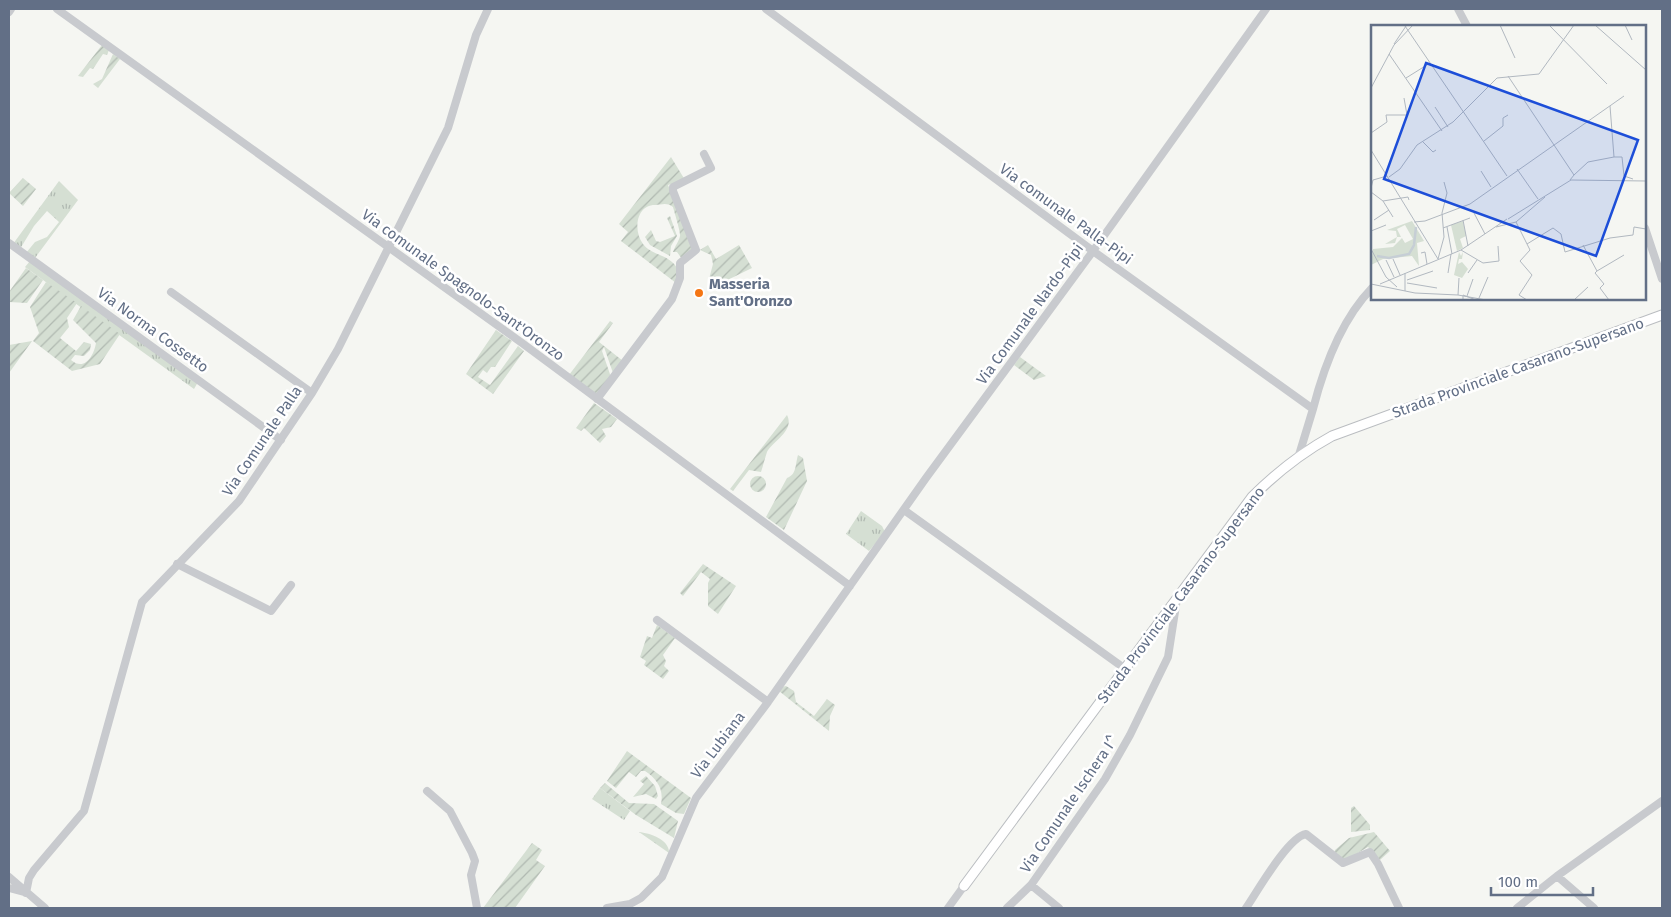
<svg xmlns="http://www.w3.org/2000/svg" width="1671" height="917" viewBox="0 0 1671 917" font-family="'Fira Sans',sans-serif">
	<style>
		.grass { fill: url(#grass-tufts) }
		.garden { fill: url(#garden-furrows) }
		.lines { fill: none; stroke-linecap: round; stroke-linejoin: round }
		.major-casing { stroke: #babdc1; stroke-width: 11 }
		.minor { stroke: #c8cace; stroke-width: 8 }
		.major { stroke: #fff; stroke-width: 9 }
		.poi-dot { fill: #f57614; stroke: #fff; stroke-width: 2 }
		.labels { text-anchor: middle; stroke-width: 5; stroke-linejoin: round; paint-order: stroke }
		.street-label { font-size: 15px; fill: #626f86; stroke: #fff }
		.poi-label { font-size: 15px; font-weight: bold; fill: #626f86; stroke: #fff; text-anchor: start }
		.inset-river { fill: none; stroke: #c6ced5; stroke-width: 2.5 }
		.inset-road { fill: none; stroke: #b1b8c0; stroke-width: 1 }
		.view { fill: #1d4ed8; fill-opacity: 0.15; stroke: #1d4ed8; stroke-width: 2.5 }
		.inset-edge { fill: none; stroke: #626f86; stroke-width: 2.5 }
	</style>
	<defs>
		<pattern id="grass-tufts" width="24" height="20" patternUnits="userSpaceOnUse" patternTransform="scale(1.25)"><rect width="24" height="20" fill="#d5dfd3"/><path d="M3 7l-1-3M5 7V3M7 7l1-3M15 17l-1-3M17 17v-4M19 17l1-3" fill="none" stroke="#b0b9b1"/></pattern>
		<pattern id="garden-furrows" width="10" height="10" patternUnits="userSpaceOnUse" patternTransform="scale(1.25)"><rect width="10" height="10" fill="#d5dfd3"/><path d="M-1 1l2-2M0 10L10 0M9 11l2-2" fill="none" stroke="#b0b9b1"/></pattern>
	</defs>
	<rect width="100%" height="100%" fill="#f5f6f2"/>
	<!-- grass -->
	<path class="grass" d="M59 181 78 200 35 258 26 253 35 242 47 237 59 222 47 211 34 226 20 249 13 244Z
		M30 261 198 382 194 389 25 267Z
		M861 511 882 526 885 532 869 551 846 534Z
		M600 788 630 811 624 820 592 799Z
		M639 832C650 833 670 840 669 853Z"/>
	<!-- garden -->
	<path class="garden" d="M102 45 109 50 107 55 103 54 93 69 90 68 83 77 78 76Z
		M113 54 120 59 98 88 93 84 102 79Z
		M671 157 685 180 668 185 694 248 682 259 677 252H673C675 246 679 241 680 236 681 233 674 211 673 207 666 202 662 205 655 205 636 205 633 231 643 244 651 255 666 254 675 265 679 270 677 277 676 283L621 241 628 232 619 224Z
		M23 178 36 189 23 206 9 193Z
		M670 216 677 236 671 246 670 256 650 245 645 237 651 230 656 241 660 242 675 236 667 218Z
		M708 245 716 259 739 245 752 268 711 288 709 279 713 264 711 255 700 250Z
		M26 268 43 280 27 303 9 302V292Z
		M46 282 77 303 67 318 69 327 60 338 76 351 84 342 91 344 90 350 84 356 75 355 71 360C85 372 94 355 96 343L73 320 81 306 120 334 100 364 72 371 33 341 39 333 30 307Z
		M610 321 613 323 599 342 623 361 613 373 604 347 602 351 611 377 597 396 569 375Z
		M496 330 512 341 495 367H491L487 373 483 370 478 377 490 385 518 346 524 351 493 394 466 374Z
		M32 341 9 373V345Z
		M1020 357 1046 376 1034 380 1014 365Z
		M594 403 617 419 611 427 602 429 606 436 600 443 584 428 581 431 576 428Z
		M787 415C795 431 773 441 767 452 765 458 763 466 761 472L749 470 733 491 730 489Z
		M798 455 803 458 807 481 784 530 766 517 787 478C797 474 795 465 798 455Z
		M750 484a8 8 0 1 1 16 0a8 8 0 1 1-16 0Z
		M703 564 736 586 718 614 708 606V583L710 579 701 572 683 596 680 593Z
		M657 625 675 638 663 655 666 661 664 666 669 671 663 679 644 665 646 661 640 657 647 636 652 638Z
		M786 686 794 691 796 702 814 716 827 699 835 705 830 716 829 731 779 691 781 687Z
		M627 751 691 798 684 814 676 813 661 804C664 789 657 779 645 771H641L636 777 629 772 616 788 607 781Z
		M646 776 655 786 658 796 656 799 646 794 633 797 644 784 640 781Z
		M605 783 629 803 654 804 678 821 674 838 636 815 600 788Z
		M1354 806 1370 825V830L1351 832V808Z
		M1374 832 1390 851 1380 860 1368 847 1351 857 1341 859 1334 853 1335 850 1349 838Z
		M532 843 542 850 536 860 545 866 515 908H483Z"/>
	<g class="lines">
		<defs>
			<path id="major" d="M964 886 1252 497C1276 473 1301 453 1332 436L1662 315"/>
		</defs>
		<!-- major casing -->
		<use href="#major" class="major-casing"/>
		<!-- minor -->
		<path class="minor" d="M57 9 522 343 850 586
			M766 9 1093 251 1313 409 1299 455
			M1458 9 1467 26
			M9 12 11 9
			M1645 228 1662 279
			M9 243 281 440
			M171 292 312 393
			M597 399 672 299 680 278V263L696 250 673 191V187L711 168 704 154
			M1313 409C1324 366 1341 320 1372 288
			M904 510 1124 668
			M177 564 271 611 291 585
			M657 620 768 702
			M427 791 450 811 472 853 475 861 471 875 477 908
			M1557 876 1594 908
			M9 877 45 908
			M1031 885 1105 779 1130 735 1168 657 1177 599
			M9 888 24 892
			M26 893 29 878 34 870 84 811 142 602 239 501 312 393 338 349 448 128 476 35 488 9
			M607 908 630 904 641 898 662 877 696 798 768 702 926 478 1093 251 1266 9
			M948 908 964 886
			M1007 908 1031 885 1059 908
			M1246 908C1257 892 1288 837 1306 834L1343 863 1370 852 1378 864 1399 908
			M1517 908 1557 876 1662 801"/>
		<!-- major -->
		<use href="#major" class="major"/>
	</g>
	<!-- markers -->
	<circle class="poi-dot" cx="699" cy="293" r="5"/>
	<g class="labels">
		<!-- street labels -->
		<g class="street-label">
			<text transform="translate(1066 214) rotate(36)" y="5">Via comunale Palla-Pipi</text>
			<text transform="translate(463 285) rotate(36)" y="5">Via comunale Spagnolo-Sant'Oronzo</text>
			<text transform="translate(1030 314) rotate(-54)" y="5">Via Comunale Nardo-Pipi</text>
			<text transform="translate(153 330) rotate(36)" y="5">Via Norma Cossetto</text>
			<text transform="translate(1518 368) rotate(-20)" y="5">Strada Provinciale Casarano-Supersano</text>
			<text transform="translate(262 441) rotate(-56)" y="5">Via Comunale Palla</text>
			<text transform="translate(1181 595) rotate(-53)" y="5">Strada Provinciale Casarano-Supersano</text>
			<text transform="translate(718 745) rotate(-53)" y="5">Via Lubiana</text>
			<text transform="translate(1069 804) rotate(-56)" y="5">Via Comunale Ischera I^</text>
		</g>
		<!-- poi labels -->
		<g class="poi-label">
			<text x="709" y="289">Masseria<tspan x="709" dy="17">Sant'Oronzo</tspan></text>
		</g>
	</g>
	<!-- overview -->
	<g transform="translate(1371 25)">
		<rect width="275" height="275" fill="#f5f6f2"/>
		<path d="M41 196 53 216 46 218 48 241 41 231 12 234 0 240 2 224 22 222 31 213 34 218 42 214 34 200 26 204 30 212H26L24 218 14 219 26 212 25 206 16 205ZM92 196 95 211 89 214 92 223 86 226 80 200Z" fill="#d5dfd3"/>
		<path d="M88 227 90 231 92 227 91 234H88L87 239 91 237 97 244 91 253 83 250Z" fill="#d5dfd3"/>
		<path class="inset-river" d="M6 231 18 233 38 229 43 220 45 202"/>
		<path class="inset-road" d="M129 0 144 33M178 0 236 59M224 0 275 45M254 0 261 15M34 1 136 151M23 19 35 1M18 29 71 106M137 51 203 150 199 155M35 53 59 38M0 63 23 20 42 0M64 82 77 102M0 108 16 97 15 90H36L33 73M113 116 132 101V93L137 90M52 117 62 127 65 125M0 125 67 234M243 132H251L253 151 262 154M146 144 167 174M110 146 120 162M203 150 217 137 243 132 239 81M18 152 29 144 46 120 82 97 126 53 168 49 203 0M0 163 2 155 16 151M0 167 12 176 22 192M12 176 37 172 38 175M103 188 114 209M137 194 200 155 275 156M3 195 18 185M92 195 97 221M43 197 54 196 99 179 253 71M145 197 174 172M76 202 81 229M125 202 145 197 156 219 182 203 190 209 194 227 239 213 262 210 263 202 275 204M72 203 99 193M0 206 15 200M156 219 159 225 149 236 161 250 148 270 156 275M212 220 226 246 224 248 233 259 229 263 238 275M0 224 15 252 26 262M90 225 112 238 128 236 127 221M50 228 54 227 56 239M22 234 29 250M67 234 73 212 71 188 76 168 73 157M15 235 23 252M226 246 253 230M34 248V266M77 248 80 229M97 248 106 235M36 255 62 246M36 258 66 263M0 259 44 268 87 270 115 275M9 259 90 225 136 194M87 270 88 253M96 271 102 254M108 273 117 252M92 275V270L105 275M203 275 217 262"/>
		<path class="view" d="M55 38 267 115 225 231 13 154Z"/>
		<rect width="275" height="275" class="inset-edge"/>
	</g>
	<!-- border -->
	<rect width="1671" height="917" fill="none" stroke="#626f86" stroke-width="20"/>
	<!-- scale -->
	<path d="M1491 887v8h102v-8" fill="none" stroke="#626f86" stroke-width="2.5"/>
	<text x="1498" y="887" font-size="15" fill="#626f86" stroke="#ffffff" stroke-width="4" paint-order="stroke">100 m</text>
</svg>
